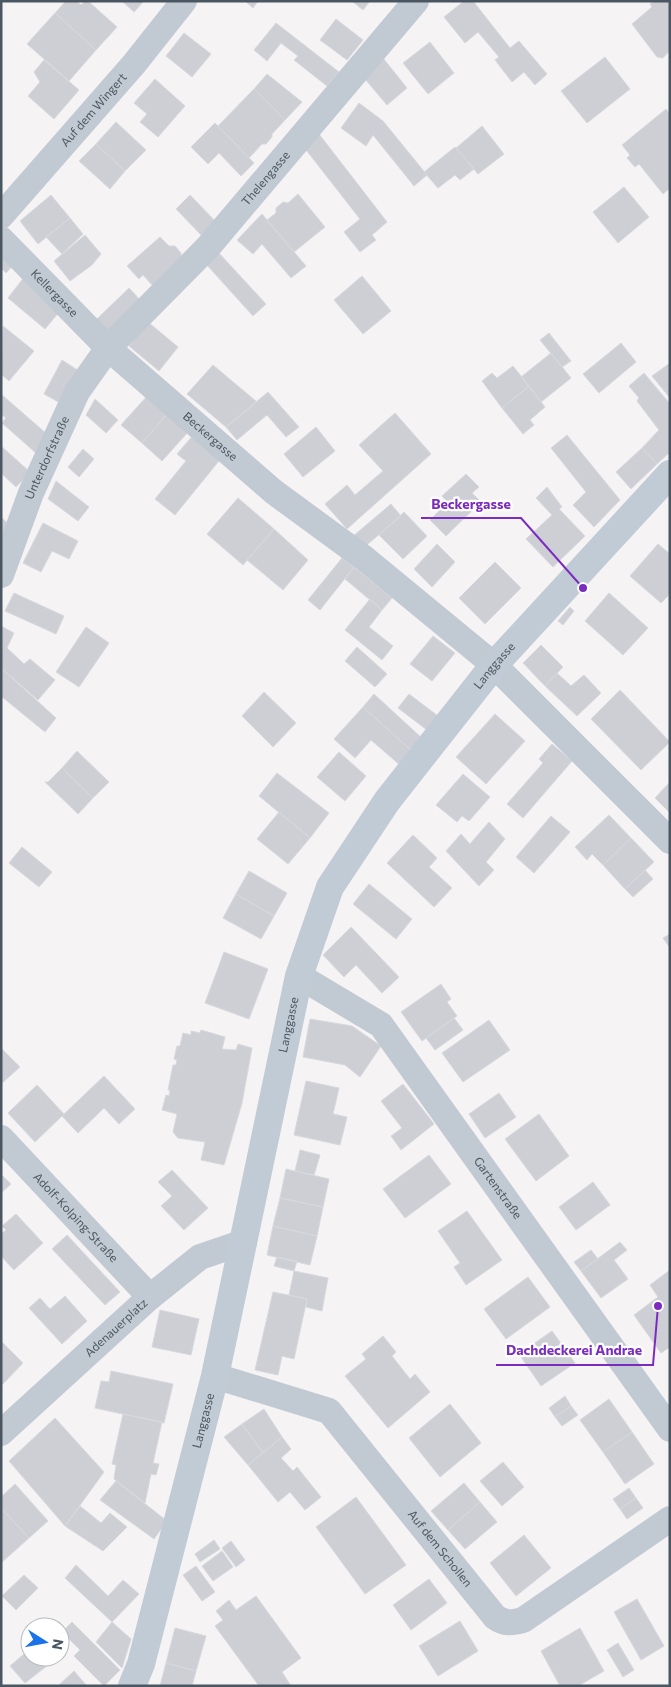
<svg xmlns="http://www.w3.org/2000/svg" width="671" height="1687" viewBox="0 0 671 1687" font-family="Commissioner,sans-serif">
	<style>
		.building { fill: #cdcfd5; stroke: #d7d9de }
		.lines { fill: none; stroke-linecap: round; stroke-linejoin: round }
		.street { stroke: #c1cad2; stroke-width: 26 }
		.secondary { stroke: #c1cbd6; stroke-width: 28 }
		.labels { text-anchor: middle; stroke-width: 4.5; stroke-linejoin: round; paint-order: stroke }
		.street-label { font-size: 12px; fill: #4a5661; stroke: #fff }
		.leader { fill: none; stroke: #7b2cbf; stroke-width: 2 }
		.callout-dot { fill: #7b2cbf; stroke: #fff; stroke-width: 2 }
		.callout-label { font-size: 14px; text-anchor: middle; font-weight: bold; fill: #7b2cbf; stroke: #fff; stroke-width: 4.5; stroke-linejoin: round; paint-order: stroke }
	</style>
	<rect width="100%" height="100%" fill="#f5f3f3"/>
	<!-- building -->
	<path class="building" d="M66 1H76L81 5 85 1H88L117 27 96 50 55 13Z
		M122 1H144L134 12Z
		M245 1H258L253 8Z
		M352 1H370L363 10Z
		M464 1H473L510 48 519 41 547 74 535 85 524 72 512 82 495 60 499 57 478 32 465 43 444 17Z
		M654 1H668L670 4V50L663 58 657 57 632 24 652 7 650 4Z
		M55 13 96 50 69 81 27 44Z
		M336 19 363 40 347 60 320 40Z
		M276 23 339 72 327 86 294 60 298 56 281 43 267 61 254 50Z
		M184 33 211 54 192 77 166 56Z
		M430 42 454 73 428 94 403 63Z
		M605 57 630 89 587 123 561 91Z
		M383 58 407 88 387 105 365 79Z
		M44 60 79 90 54 119 28 96 40 82 34 72Z
		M267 74 302 102 285 120 254 89Z
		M155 79 185 106 158 137 140 122 147 114 134 103Z
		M254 89 285 120 272 134V137L266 144H262L249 158 218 126Z
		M359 103 383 121 427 175 414 186 373 135 366 146 341 128Z
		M666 109 670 114V188L663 194 639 164 635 167 627 158 630 155 622 145Z
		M116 122 146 150 125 171 96 144Z
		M215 123 254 163 241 176 219 153 208 164 191 147Z
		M482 126 504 154 478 174 456 148Z
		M319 134 387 222 372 235 376 240 360 252 344 232 360 219 303 146Z
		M96 144 125 171 110 189 79 161Z
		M455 147 474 169 460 180 455 175 438 188 424 172Z
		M624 187 649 217 618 243 593 212Z
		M298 194 325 227 294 252 267 220 276 213V208L283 202 288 203Z
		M51 195 70 218 38 244 20 221Z
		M190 195 219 225 205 239 176 209Z
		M262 214 306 266 291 278 262 244 253 254 237 240Z
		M70 218 83 234 62 254 46 237Z
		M85 235 101 254 92 265 70 281 54 261Z
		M160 237 169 246H175L181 253V259L153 286 143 275 139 279 127 266Z
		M1 246 17 261 6 273 1 268Z
		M218 252 266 304 253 316 206 264Z
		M25 276 60 311 45 329 8 298Z
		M362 276 391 311 363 334 334 300Z
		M129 288 143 303 110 334 96 320Z
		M148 322 178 347 159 371 129 346Z
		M3 326 34 351 9 381 1 374Z
		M549 333 571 361 562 367 540 340Z
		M621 343 636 362 599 393 583 374Z
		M551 353 571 378 541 402 521 377Z
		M62 360 79 371 62 404 44 394Z
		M670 363V398L652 376Z
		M213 365 257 402 226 427 187 394Z
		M513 366 529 386 502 408 482 381 492 373 497 378Z
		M644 373 670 404V452L657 464 642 448 659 430 637 401 639 398 629 386Z
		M529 386 545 407 530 420 534 425 523 434 502 408Z
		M268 392 299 427 286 437 267 415 237 440 226 427Z
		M1 394 48 435 37 454 2 423 6 418 1 414Z
		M148 395 168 413 142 443 121 425Z
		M95 399 118 420 106 433 86 415Z
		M168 413 189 431 162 461 142 443Z
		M395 413 431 454 347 529 325 504 347 485 355 495 383 471 359 445Z
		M316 427 335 451 303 477 284 454Z
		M195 433 223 456 175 515 155 499 186 461 177 454Z
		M567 435 620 500 594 527 573 505 586 492 551 448Z
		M1 446 30 472 16 487 1 473Z
		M642 448 657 464 631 489 616 472Z
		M83 449 94 459 79 477 68 467Z
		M466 474 479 487 472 493 481 502 446 536 430 520 448 502 442 496Z
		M56 481 89 507 78 521 48 499Z
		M547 487 562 507 559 509 585 536 553 567 526 539 552 515 536 498Z
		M238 498 274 529 243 565 207 534Z
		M391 504 401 516 362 549 352 537Z
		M404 512 427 536 403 559 379 535Z
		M1 517 14 529 1 540Z
		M43 523 78 541 69 559 52 551 41 572 23 563Z
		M274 529 308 560 283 590 247 560Z
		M437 544 455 562 432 587 414 569Z
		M658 544 670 554V594L661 603 630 576Z
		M342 558 354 567 320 610 308 600Z
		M495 562 521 588 485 624 459 598Z
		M354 567 392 598 382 610 345 579Z
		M14 593 64 616 56 634 5 611Z
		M609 593 648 628 623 655 585 621Z
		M370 599 382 610 369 627 393 646 382 660 345 630Z
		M570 607 574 611 563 625 558 621Z
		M1 626 14 633 7 648 24 664 30 659 55 680 38 700 1 668Z
		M86 627 109 643 79 687 56 672Z
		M433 636 455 653 432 681 410 664Z
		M541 645 563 667 545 686 523 663Z
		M357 647 387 674 375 687 345 661Z
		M1 668 56 718 45 732 1 696Z
		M557 673 571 686 584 675 601 693 577 716 545 686Z
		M620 690 670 742 641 770 591 719Z
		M264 692 296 723 273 747 242 716Z
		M374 694 424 740 413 752 363 707Z
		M409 694 438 716 427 730 398 708Z
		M363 707 413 752 401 766 371 740 355 758 334 739Z
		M495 714 525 741 486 784 456 757Z
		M552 744 572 761 523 818 507 804 543 763 539 759Z
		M77 751 109 782 93 798 62 768Z
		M339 752 366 776 345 801 317 777Z
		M62 768 93 798 78 814 45 782H48Z
		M277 773 329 813 310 838 259 796Z
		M463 774 490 797 469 821 462 816 457 822 436 805Z
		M670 782V813L655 798Z
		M279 812 310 838 288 864 257 839Z
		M609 815 631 838 603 865 592 854 587 860 575 847Z
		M551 816 570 832 534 873 516 857Z
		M489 822 505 839 486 862 494 870 479 886 446 851 461 834 470 844Z
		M413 835 437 858 429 867 452 888 434 907 387 863Z
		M631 838 654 862 625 889 603 865Z
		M22 847 52 872 39 887 9 863Z
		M645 870 653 879 633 897 625 889Z
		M249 871 287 893 274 916 236 894Z
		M369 884 412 919 396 939 353 904Z
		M236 894 274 916 261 939 223 918Z
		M351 927 399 977 382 993 356 965 344 977 323 955Z
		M670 934V948L663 938Z
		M224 952 268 969 249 1019 205 1003Z
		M441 984 451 999 447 1002 457 1016 422 1041 401 1012Z
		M454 1018 463 1030 435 1050 426 1038Z
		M310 1019 352 1026 381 1046 360 1077 345 1065 303 1057Z
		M489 1020 510 1050 463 1082 442 1053Z
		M201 1030 225 1037 222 1049 236 1050 238 1044 252 1048 242 1103 224 1165 201 1160 205 1142 178 1138 173 1132 177 1114 162 1110 166 1095 169 1096 170 1090H168L173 1065H176L177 1060 174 1059 177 1046H180L183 1033 191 1035V1031L200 1033Z
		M1 1048 20 1067 1 1084Z
		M104 1076 135 1109 119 1124 104 1108 78 1133 62 1116Z
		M306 1081 339 1088 333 1114 347 1117 340 1145 294 1135Z
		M403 1084 434 1124 401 1150 391 1136 402 1128 381 1101Z
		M37 1085 64 1114 35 1142 8 1113Z
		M499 1093 516 1117 485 1138 469 1114Z
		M539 1114 569 1156 536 1181 505 1139Z
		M300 1150 320 1155 314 1175 295 1171Z
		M429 1155 451 1184 405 1218 383 1189Z
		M286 1169 329 1179 323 1207 280 1198Z
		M172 1170 208 1208 184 1230 161 1206 172 1196 158 1182Z
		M1 1174 11 1184 1 1193Z
		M593 1182 610 1205 576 1230 559 1207Z
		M280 1198 323 1207 317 1236 273 1226Z
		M467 1211 502 1260 466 1285 454 1267 460 1263 438 1231Z
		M16 1214 43 1243 14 1270 1 1256V1234L6 1230 2 1226Z
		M273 1226 317 1236 310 1265 267 1255Z
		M67 1235 120 1292 105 1305 52 1249Z
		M620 1242 627 1250 614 1260 628 1279 601 1298 581 1271Z
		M591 1250 598 1259 581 1271 574 1262Z
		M277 1257 297 1261 294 1271 274 1266Z
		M670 1270V1347L661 1353 634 1315 658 1297 650 1285Z
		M294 1271 328 1278 322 1311 306 1307 307 1299 289 1295Z
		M528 1277 550 1307 506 1339 484 1309Z
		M273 1292 307 1299 294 1359 282 1356 278 1375 255 1370Z
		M65 1296 87 1321 62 1344 29 1308 40 1298 50 1309Z
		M160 1310 199 1319 191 1355 152 1347Z
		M552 1331 575 1363 541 1386 519 1354Z
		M383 1336 396 1352 392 1356 410 1379 415 1374 430 1392 388 1428 345 1376 366 1359 362 1354Z
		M1 1341 23 1363 1 1386Z
		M111 1371 173 1384 164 1423 95 1408 101 1381 109 1382Z
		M565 1396 571 1406 555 1417 549 1408Z
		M609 1399 632 1432 603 1452 580 1420Z
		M450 1404 481 1443 440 1477 409 1438Z
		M571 1406 578 1415 562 1426 555 1417Z
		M264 1409 282 1437 263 1453 242 1424Z
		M123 1414 162 1422 153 1463 159 1464 156 1475 151 1474 145 1503 114 1479 116 1465 112 1464Z
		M55 1418 104 1472 65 1526 9 1461Z
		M242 1424 263 1453 248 1465 224 1437Z
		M632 1432 654 1464 625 1484 603 1452Z
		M282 1437 291 1449 281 1458 293 1471 297 1467 321 1497 305 1510 290 1492 278 1502 248 1465Z
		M503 1462 524 1487 502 1506 480 1481Z
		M116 1481 167 1521 154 1539 100 1500Z
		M464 1483 480 1502 448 1530 431 1511Z
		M15 1484 48 1521 29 1538 1 1508V1497Z
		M629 1488 636 1498 620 1509 613 1499Z
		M356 1497 406 1565 365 1594 316 1527Z
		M636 1498 643 1508 627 1519 620 1509Z
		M480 1502 497 1522 465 1549 448 1530Z
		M80 1506 101 1523 110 1513 127 1527 103 1551 65 1526Z
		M1 1508 29 1538 1 1563Z
		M524 1535 551 1568 516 1596 490 1563Z
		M214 1540 220 1549 200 1562 195 1554Z
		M231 1541 245 1560 236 1567 222 1548Z
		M222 1551 233 1567 213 1581 202 1566Z
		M76 1565 108 1596 123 1580 139 1594 112 1622 65 1578Z
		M196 1566 215 1592 202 1601 183 1575Z
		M24 1575 38 1588 16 1610 2 1596Z
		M429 1579 447 1603 411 1630 393 1605Z
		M256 1596 301 1658 282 1672 291 1686H259L215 1626 223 1620 216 1611 229 1600 236 1610Z
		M637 1599 664 1646 641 1660 614 1612Z
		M460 1621 478 1651 438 1676 419 1646Z
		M72 1622 120 1670 104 1686 74 1656 80 1650 62 1632Z
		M112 1622 131 1639 122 1668 96 1642Z
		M175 1628 206 1636 196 1671 166 1663Z
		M580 1628 604 1671 578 1686H560L541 1651Z
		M618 1643 634 1670 623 1677 607 1650Z
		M30 1649V1657L57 1658 25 1683 10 1666Z
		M166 1663 196 1671 192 1686H160Z
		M74 1671 87 1686H58Z"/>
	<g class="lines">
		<!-- street -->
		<g class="street">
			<path id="s1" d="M1 216 134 64 184 1"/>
			<path id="s2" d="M1 239 108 348 274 492 364 558 494 665 670 841"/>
			<path id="s3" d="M1 575 31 493 77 392 108 348 208 247 416 1"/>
			<path id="s4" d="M299 976 381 1025 670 1429"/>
			<path id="s5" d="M1 1138 150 1297"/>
			<path id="s6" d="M215 1376 329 1411 495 1617C505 1624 512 1623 523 1620L670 1519"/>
			<path id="s7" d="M1 1433 150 1297 200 1257 244 1242"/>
		</g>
		<!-- secondary -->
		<path class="secondary" id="s8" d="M132 1686 141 1664 215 1376 299 976 330 887 387 801 494 665 670 474"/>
	</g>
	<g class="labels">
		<!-- street labels -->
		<g class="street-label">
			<text dy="4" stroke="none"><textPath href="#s1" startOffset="141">Auf dem Wingert</textPath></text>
			<text dy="4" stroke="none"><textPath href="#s3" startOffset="484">Thelengasse</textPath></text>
			<text dy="4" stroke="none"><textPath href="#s2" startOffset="76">Kellergasse</textPath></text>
			<text dy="4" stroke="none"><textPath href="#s2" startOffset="288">Beckergasse</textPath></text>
			<text dy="4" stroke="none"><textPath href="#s3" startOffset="126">Unterdorfstraße</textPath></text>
			<text dy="4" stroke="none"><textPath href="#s8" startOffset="1100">Langgasse</textPath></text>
			<text dy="4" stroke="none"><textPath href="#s8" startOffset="680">Langgasse</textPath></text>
			<text dy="4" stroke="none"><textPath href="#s4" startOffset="296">Gartenstraße</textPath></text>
			<text dy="4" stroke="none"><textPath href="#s5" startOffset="109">Adolf-Kolping-Straße</textPath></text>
			<text dy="4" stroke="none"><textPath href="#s7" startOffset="156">Adenauerplatz</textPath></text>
			<text dy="4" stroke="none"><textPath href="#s8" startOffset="275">Langgasse</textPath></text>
			<text dy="4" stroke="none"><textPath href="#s6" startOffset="296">Auf dem Schollen</textPath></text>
		</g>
	</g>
	<!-- callouts -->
	<path class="leader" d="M583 588L521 518H421M658 1306L653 1365H496"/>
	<g class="callout-dot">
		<circle cx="583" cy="588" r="5"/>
		<circle cx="658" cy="1306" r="5"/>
	</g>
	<g class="callout-label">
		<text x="471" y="509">Beckergasse</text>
		<text x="574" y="1355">Dachdeckerei Andrae</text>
	</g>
	<!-- border -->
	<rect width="671" height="1687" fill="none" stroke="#4a5661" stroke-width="5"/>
	<!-- north arrow -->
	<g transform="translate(45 1642) rotate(101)"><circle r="24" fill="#ffffff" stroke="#b7bbc0"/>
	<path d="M0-4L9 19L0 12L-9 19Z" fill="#1a73e8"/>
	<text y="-8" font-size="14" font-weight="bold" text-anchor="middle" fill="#4a5661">N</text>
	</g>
</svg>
